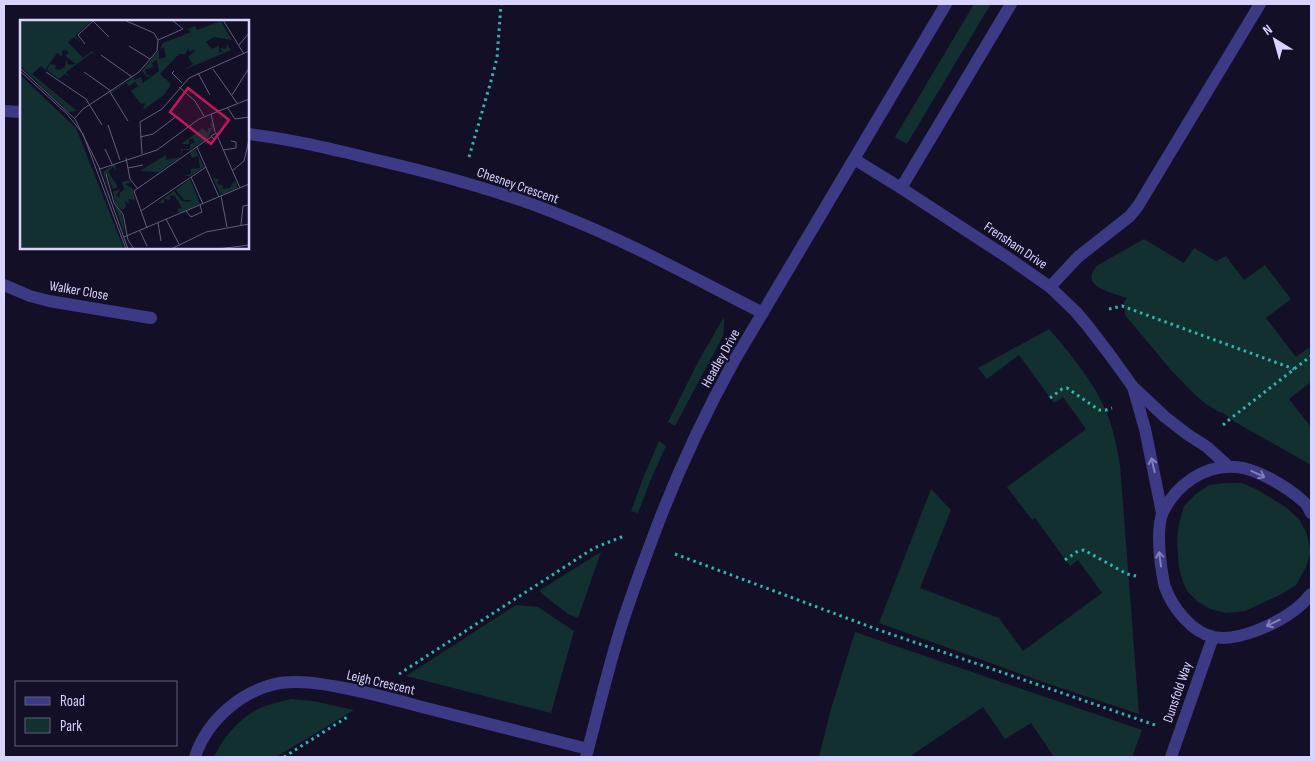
<svg xmlns="http://www.w3.org/2000/svg" width="1315" height="761" viewBox="0 0 1315 761" font-family="'Sofia Sans Condensed',sans-serif">
	<style>
		.green { fill: #12302f }
		.lines { fill: none; stroke-linecap: round; stroke-linejoin: round }
		.path { stroke: #2fb8b0; stroke-width: 3; stroke-dasharray: 2.5 4; stroke-linecap: butt }
		.minor { stroke: #3d3a85; stroke-width: 12 }
		.oneway { stroke: #837fbc }
		.labels { text-anchor: middle; stroke-width: 4; stroke-linejoin: round; paint-order: stroke }
		.street-label { font-size: 14px; fill: #d9d4ff; stroke: #130f26 }
		.inset-road { fill: none; stroke: #625e7d; stroke-width: 1 }
		.view { fill: #c2185b; fill-opacity: 0.15; stroke: #c2185b; stroke-width: 2.5 }
		.inset-edge { fill: none; stroke: #d9d4ff; stroke-width: 2.5 }
	</style>
	<rect width="100%" height="100%" fill="#130f26"/>
	<!-- green -->
	<path class="green" d="M974 4H991L907 144 895 137Z
		M1144 239 1184 263 1194 248 1216 261 1226 256 1244 280 1265 265 1291 299 1266 318 1296 357 1308 348 1311 352V382L1289 399 1311 427V465L1235 422 1223 413 1219 412 1206 404 1193 393 1171 370 1125 315 1124 302 1127 298C1112 293 1077 286 1098 265Z
		M724 317V326L723 336 675 426 668 422 698 362Z
		M1049 329C1070 353 1097 386 1108 416 1114 432 1117 448 1120 465L1139 714 1040 681 879 623 931 489 951 510 920 588 999 618 1023 651 1102 593 1078 560 1070 566 1035 518 1032 520 1007 487 1086 429 1063 397 1054 403 1019 355 987 379 978 368Z
		M659 441 666 446 651 479 638 513 631 511 644 476Z
		M1226 483H1242L1256 489 1287 508 1299 519 1306 532 1311 551 1306 567 1296 585 1282 594 1245 611 1226 613 1210 609 1198 602 1188 592 1183 582 1179 568 1177 540 1179 524 1184 506 1196 494 1209 485Z
		M601 552 578 618 568 614 541 593 540 590Z
		M516 605 538 607 574 631 551 713 406 676Z
		M855 632 1142 730 1132 757H1054L1031 723 1005 739 983 707 912 755 913 757H819L831 709Z
		M291 699 313 701 354 710 276 757H214C222 739 238 720 256 710 267 704 280 702 291 699Z"/>
	<g class="lines">
		<!-- path -->
		<path class="path" d="M469 157 491 81 497 58 501 4
			M1109 309 1122 306 1294 369
			M1050 398 1062 389 1067 388 1099 410H1106L1112 408
			M1223 425 1230 419 1311 356
			M675 554 876 629 1155 725
			M1065 560 1078 551 1084 550 1127 574 1136 576
			M399 674 594 548 624 536
			M284 757 349 716"/>
		<!-- minor -->
		<path class="minor" d="M4 111 21 112
			M248 134C291 139 335 150 377 160 441 175 505 192 565 217 633 244 697 280 763 313
			M854 159 901 188 1010 259 1050 287 1076 312 1087 325 1110 355 1133 387 1165 417 1187 434 1207 447 1228 466
			M901 188 1011 4
			M4 285 30 296 49 301 151 318
			M1050 287 1078 257 1130 216 1138 206 1260 4
			M1133 387 1145 429 1162 513
			M1311 513C1309 509 1307 504 1303 501 1287 487 1256 468 1236 467 1205 464 1176 485 1163 512 1157 525 1159 551 1161 565 1162 572 1163 580 1165 587 1172 607 1192 633 1214 637 1228 640 1245 635 1258 630 1278 622 1298 611 1311 594
			M195 757C207 720 242 690 280 683 302 680 323 684 344 688 371 693 396 700 422 707 478 721 533 735 588 749
			M586 757C596 719 605 681 616 644 627 605 642 567 656 529 678 471 704 415 734 361L946 4
			M1171 757 1213 637"/>
	</g>
	<!-- one-way arrows -->
	<defs><path id="oneway-shaft" d="M-6 0H5M1.5-3L5.5 0L1.5 3" fill="none" stroke-width="1.6" stroke-linecap="round" stroke-linejoin="round" transform="scale(1.25)"/></defs>
	<g class="oneway">
		<use href="#oneway-shaft" transform="translate(1153 465) rotate(-103)"/>
		<use href="#oneway-shaft" transform="translate(1258 474) rotate(25)"/>
		<use href="#oneway-shaft" transform="translate(1160 559) rotate(-98)"/>
		<use href="#oneway-shaft" transform="translate(1273 623) rotate(154)"/>
	</g>
	<g class="labels">
		<!-- street labels -->
		<g class="street-label">
			<text transform="translate(518 185) rotate(19)" y="5">Chesney Crescent</text>
			<text transform="translate(1016 245) rotate(34)" y="5">Frensham Drive</text>
			<text transform="translate(79 290) rotate(10)" y="5">Walker Close</text>
			<text transform="translate(720 358) rotate(-61)" y="5">Headley Drive</text>
			<text transform="translate(381 682) rotate(13)" y="5">Leigh Crescent</text>
			<text transform="translate(1177 692) rotate(-71)" y="5">Dunsfold Way</text>
		</g>
	</g>
	<!-- overview -->
	<g transform="translate(20 20)">
		<rect width="229" height="229" fill="#130f26"/>
		<path d="M0 0H72L55 16 62 24 54 17 48 22 63 38 72 31 76 36 72 33 46 52 49 57 45 54 39 59 27 50 30 44 36 45 35 49 39 50 45 47 46 40 49 45 56 44 45 36 49 33 46 30 42 31V37L37 33 25 50 21 46 12 54 57 91 49 92 0 46ZM201 1 212 20 194 17 186 22 192 29 199 25V33L202 31 200 28 206 29 207 24 211 30 164 50 173 44 168 37 176 30 169 31V28L165 34H159L140 54 151 64 144 75 123 90 125 83 121 84 111 71 118 66 115 62 109 66 106 63 92 73 96 80 91 72 92 71 115 57 114 60 121 57 123 63 139 51 137 40 132 43 133 47 125 50 127 56 132 54 129 57H127L122 51 139 30V39L146 37 144 27 140 29 143 23 171 12 163 6 168 9 175 6 177 10ZM0 55 56 108 104 229H0ZM190 103 193 104V107L187 119 170 130H162L161 136V129H170V124L175 123 173 119H169V124H161L186 106 183 109 188 113V108H192ZM175 129 184 147 170 156H163L171 154V149L180 148 178 136 172 138 170 133ZM146 135V140L161 137 139 152 120 151ZM95 144 96 150 93 147 88 152 98 167 93 169 87 154 85 155 94 183 102 194 105 215 83 152ZM193 158 199 159 197 164 202 165 203 169 210 168 215 160 218 168 201 175ZM170 159 180 184 159 193 157 189 162 188 155 176 150 175V180L144 179V183H138L154 171 162 181 167 182 172 180H164L156 170ZM109 160 111 163 105 164 113 169 115 180 108 179 109 183 108 184 105 180 106 187 102 190 95 183 93 171 100 170 96 175 100 178 99 174 104 169 102 162Z" fill="#12302f"/>
		<path class="inset-road" d="M203 0 224 34M73 1 89 17M138 20 163 9 152 0M65 24 58 15 74 0M219 25 229 13M109 26 130 39M81 35 112 57M0 48 55 99 80 149M193 49 217 83M0 51 47 94 63 114 106 229M154 51 152 53 162 63M26 52 66 79 82 105M64 52 91 71M178 53 190 75M159 67 175 81 184 96M90 72 108 101M212 75 229 48M207 87 215 99 229 97M191 94 195 112M54 99 63 89 119 52 137 31 138 20 134 13 104 0M88 105 100 140M197 116 194 119 191 116 196 113 220 168M120 117 133 114 157 96 168 106M177 127 199 177M85 129 92 144M203 130 216 128V122L211 121M122 134 120 102 142 89 169 58 229 31M106 138 110 159 117 168M79 148 108 229M108 148 123 145M80 149 137 130 179 99 229 79M212 151 224 141 229 120M86 154 94 183 103 194 108 220 114 229M171 157 183 184M201 176 207 207M121 191 186 147M166 191 171 197 182 192 180 185M146 199 159 224M138 203 141 221M221 205 223 186 229 185M127 208 114 171 191 117M120 211 127 226M104 217 229 164M151 229 186 212 229 204M198 229 229 225"/>
		<path class="view" d="M168 68 209 100 191 124 150 92Z"/>
		<rect width="229" height="229" class="inset-edge"/>
	</g>
	<!-- border -->
	<rect width="1315" height="761" fill="none" stroke="#d9d4ff" stroke-width="10"/>
	<!-- legend -->
	<rect x="15" y="681" width="162" height="65" fill="#130f26" stroke="#625e7d"/>
	<rect x="25" y="697" width="25" height="8" fill="#3d3a85" stroke="#625e7d"/>
	<text x="60" y="706" font-size="15" fill="#d9d4ff">Road</text>
	<rect x="25" y="718" width="25" height="15" fill="#12302f" stroke="#625e7d"/>
	<text x="60" y="731" font-size="15" fill="#d9d4ff">Park</text>
	<!-- north arrow -->
	<g transform="translate(1275 40) rotate(323)" stroke="#130f26" stroke-width="4" paint-order="stroke">
	<path d="M0-4L9 19L0 12L-9 19Z" fill="#d9d4ff"/>
	<text y="-8" font-size="14" font-weight="bold" text-anchor="middle" fill="#d9d4ff">N</text>
	</g>
</svg>
